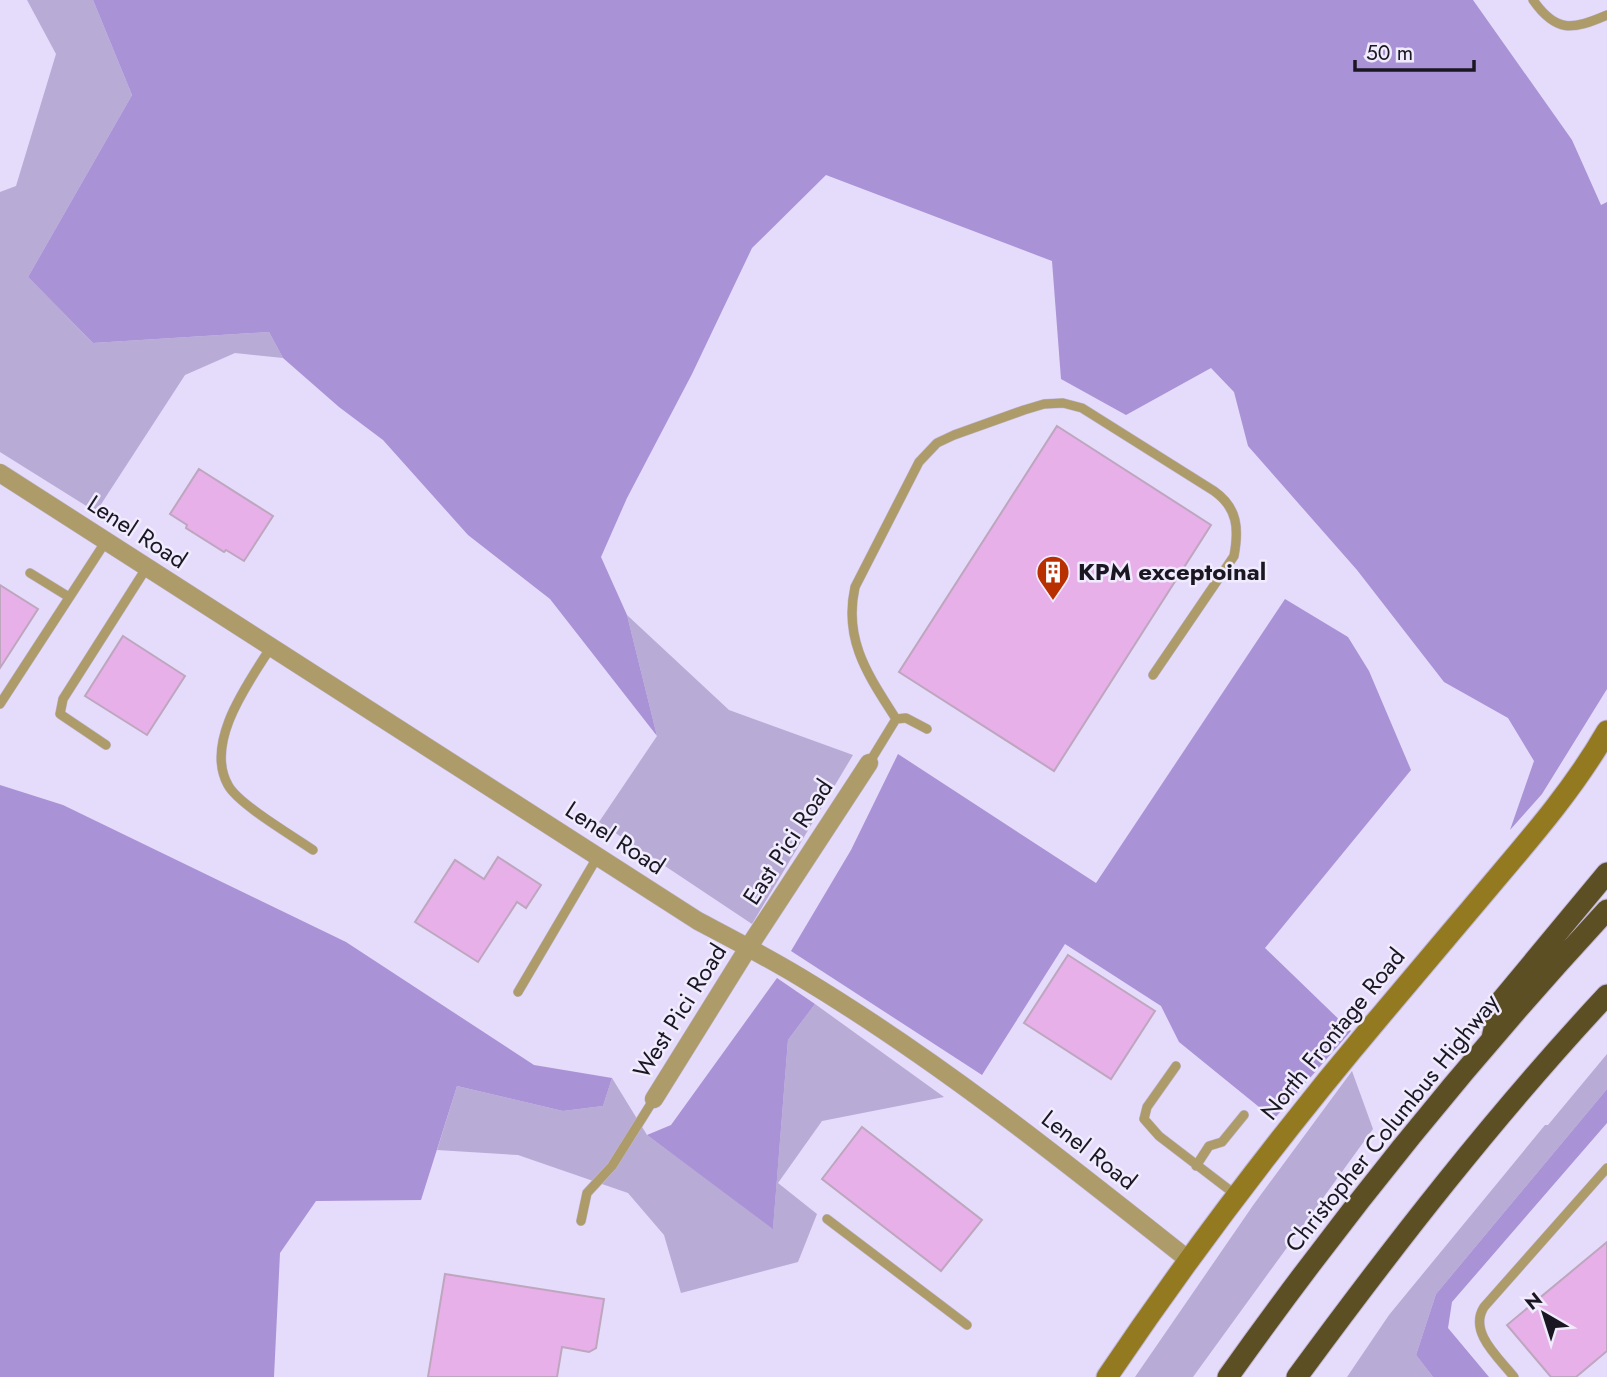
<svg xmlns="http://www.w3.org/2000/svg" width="1607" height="1377" viewBox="0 0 1607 1377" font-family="Jost,sans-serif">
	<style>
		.green { fill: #b8abd5 }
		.forest { fill: #a992d5 }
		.building { fill: #e7b0e9; stroke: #bea6bf; stroke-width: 2 }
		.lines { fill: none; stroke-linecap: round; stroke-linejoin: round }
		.service-casing { stroke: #c0b8d4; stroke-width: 10 }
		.minor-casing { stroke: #c0b8d4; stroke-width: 19 }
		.secondary-casing { stroke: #c0b8d4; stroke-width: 23 }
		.motorway-casing { stroke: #c0b8d4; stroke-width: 23 }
		.service { stroke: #ad9c69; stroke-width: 9 }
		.minor { stroke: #ad9c69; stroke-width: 18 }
		.secondary { stroke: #937920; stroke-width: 21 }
		.motorway { stroke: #5d4f24; stroke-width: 21 }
		.labels { text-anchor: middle; stroke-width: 5; stroke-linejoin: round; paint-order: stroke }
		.street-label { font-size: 24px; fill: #1a1722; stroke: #f1ebfe }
		.poi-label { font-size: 24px; font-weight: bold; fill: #1a1722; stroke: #f1ebfe; text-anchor: start }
	</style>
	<rect width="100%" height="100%" fill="#e5dbfb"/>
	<!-- green -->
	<path class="green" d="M27 0H93L132 95 28 277 93 343 269 332 283 358 235 353 185 375 96 512 0 452V192L16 186 56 54Z
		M627 615 729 710 853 755 752 924 599 822 657 736Z
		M815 1004 944 1097 822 1121 778 1183 817 1214 798 1262 681 1293 664 1235 628 1193 518 1155 437 1150 457 1086 563 1111 603 1106 612 1078 647 1135 773 1228 788 1040Z
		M1607 1054V1089L1436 1294 1416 1355 1433 1377H1347L1389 1315 1545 1125H1548Z
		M1352 1071 1373 1129 1193 1377H1135L1254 1204Z"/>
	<!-- forest -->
	<path class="forest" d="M93 0H1473L1572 140 1601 205 1607 202V689L1542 794 1510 830 1534 761 1508 718 1444 682 1357 570 1248 446 1234 392 1211 368 1126 415 1061 379 1052 261 826 175 752 248 692 374 627 498 601 557 627 615 657 736 550 599 468 535 383 440 339 407 283 358 269 332 93 343 28 277 132 95Z
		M1285 599 1348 637 1369 671 1411 770 1265 948 1351 1031 1274 1119 1179 1042 1161 1006 1065 944 982 1075 791 951 851 850 898 754 1096 883Z
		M0 785 63 805 346 942 534 1065 612 1078 603 1106 563 1111 457 1086 421 1200 316 1201 280 1253 274 1377H0Z
		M777 978 815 1004 788 1040 773 1229 647 1135 671 1125Z
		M1607 1089V1123L1452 1302 1448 1328 1489 1377H1433L1416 1355 1436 1294Z"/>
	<!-- building -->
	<path class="building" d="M1057 426 1211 525 1054 771 899 672Z
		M199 469 273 516 244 561 226 550 224 552 186 528 187 525 170 514Z
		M0 585 38 609 0 668Z
		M123 636 185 676 147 735 85 696Z
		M498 857 541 885 526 908 517 902 478 962 415 922 455 860 484 879Z
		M1068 955 1155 1011 1111 1079 1024 1023Z
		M862 1127 982 1220 941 1271 822 1179Z
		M1607 1242V1351L1576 1377H1551L1507 1325Z
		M445 1274 604 1299 596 1348 589 1352 562 1347 557 1377H428Z"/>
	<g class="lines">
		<defs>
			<path id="service" d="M1533 0C1556 33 1572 30 1607 15
				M30 573 69 597
				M271 647C249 682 204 742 228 785 238 804 293 836 313 850
				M0 704 106 541
				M896 719 906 718 927 729
				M106 745 60 714 63 699 147 567
				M869 763 896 719C869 676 843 641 855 587L919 462 937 443 954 435 1024 410 1044 404 1063 403 1082 408 1214 491C1238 508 1239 529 1234 556L1153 675
				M518 992 598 856
				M1176 1066 1147 1107 1144 1119 1159 1136 1236 1195
				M1196 1166 1209 1146 1222 1142 1244 1115
				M827 1219 967 1325
				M581 1221 587 1193 612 1166 654 1099
				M1514 1377C1499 1358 1468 1332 1484 1307L1607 1168"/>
			<path id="minor" d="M0 473 698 921C732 939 767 957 800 977 938 1060 1064 1161 1190 1261
				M654 1099 748 948 869 763"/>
			<path id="secondary" d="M1107 1377C1192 1251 1285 1129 1383 1013 1420 969 1458 924 1496 879 1536 832 1576 785 1607 731"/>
			<path id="motorway" d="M1492 1038 1500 1002 1607 873
				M1228 1377C1344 1214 1471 1057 1607 910
				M1297 1377C1394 1245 1495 1115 1607 995"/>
		</defs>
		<!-- service casing -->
		<use href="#service" class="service-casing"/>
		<!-- minor casing -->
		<use href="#minor" class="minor-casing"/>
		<!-- secondary casing -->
		<use href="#secondary" class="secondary-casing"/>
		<!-- motorway casing -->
		<use href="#motorway" class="motorway-casing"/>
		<!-- service -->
		<use href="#service" class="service"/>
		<!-- minor -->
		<use href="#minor" class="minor"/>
		<!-- secondary -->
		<use href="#secondary" class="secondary"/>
		<!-- motorway -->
		<use href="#motorway" class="motorway"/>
	</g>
	<!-- icons -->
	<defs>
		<symbol id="building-pin" viewBox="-11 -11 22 30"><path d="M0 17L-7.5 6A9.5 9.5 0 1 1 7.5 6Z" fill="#b93000" stroke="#f1ebfe"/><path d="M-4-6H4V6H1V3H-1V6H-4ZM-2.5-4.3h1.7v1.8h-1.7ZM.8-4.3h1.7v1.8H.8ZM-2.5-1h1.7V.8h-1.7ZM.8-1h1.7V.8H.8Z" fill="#fff"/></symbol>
	</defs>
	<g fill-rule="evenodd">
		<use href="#building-pin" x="1034" y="553" width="38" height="52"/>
	</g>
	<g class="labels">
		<!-- street labels -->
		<g class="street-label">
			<text transform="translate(137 532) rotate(33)" y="8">Lenel Road</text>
			<text transform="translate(615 838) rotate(33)" y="8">Lenel Road</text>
			<text transform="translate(788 842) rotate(-57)" y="8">East Pici Road</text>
			<text transform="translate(680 1011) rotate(-58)" y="8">West Pici Road</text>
			<text transform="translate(1333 1034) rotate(-51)" y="8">North Frontage Road</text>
			<text transform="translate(1392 1123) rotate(-51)" y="8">Christopher Columbus Highway</text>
			<text transform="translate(1089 1150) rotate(38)" y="8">Lenel Road</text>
		</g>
		<!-- poi labels -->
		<g class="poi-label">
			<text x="1078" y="580">KPM exceptoinal</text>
		</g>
	</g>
	<!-- north arrow -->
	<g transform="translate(1544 1314) rotate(321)" stroke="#f1ebfe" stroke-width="5" paint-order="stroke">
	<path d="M0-5L12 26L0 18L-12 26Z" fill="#1a1722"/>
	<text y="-10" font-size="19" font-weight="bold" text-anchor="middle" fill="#1a1722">N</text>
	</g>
	<!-- scale -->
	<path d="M1355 60v10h119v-10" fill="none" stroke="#1a1722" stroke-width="3.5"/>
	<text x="1366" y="60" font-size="21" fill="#1a1722" stroke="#f1ebfe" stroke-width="5" paint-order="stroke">50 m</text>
</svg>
